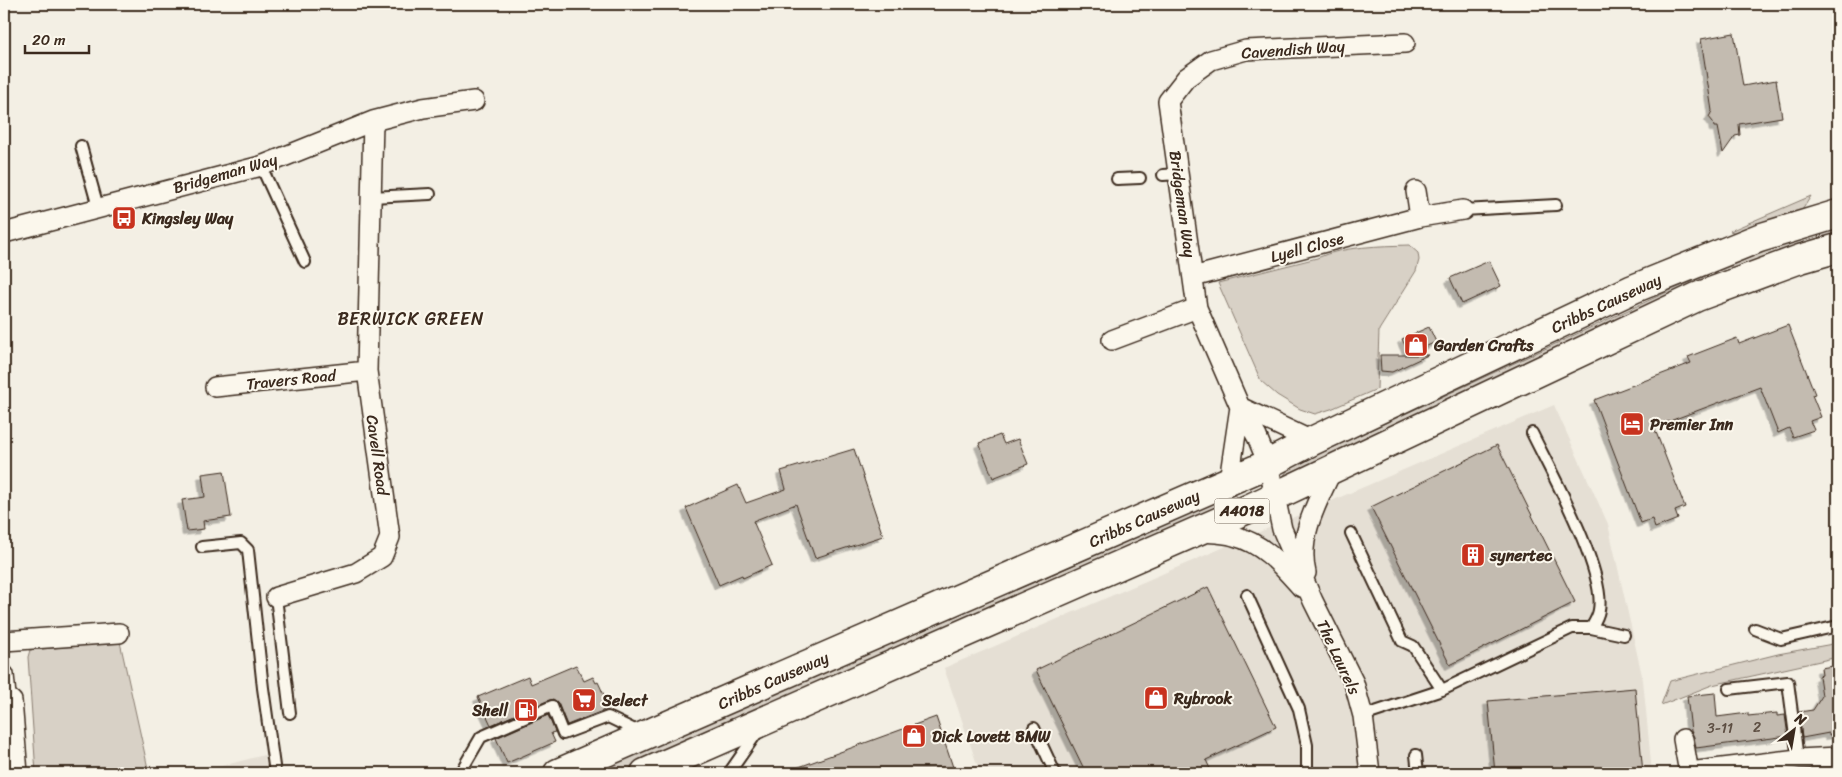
<svg xmlns="http://www.w3.org/2000/svg" width="1842" height="777" viewBox="0 0 1842 777" font-family="Sriracha,sans-serif">
	<style>
		.built { fill: #e5dfd4 }
		.green { fill: #d8d1c6; stroke: #8a7e72 }
		.building { fill: #c3bbb0; stroke: #3b2a1e; filter: url(#shadow) }
		.lines { fill: none; stroke-linecap: round; stroke-linejoin: round }
		.service-casing { stroke: #3b2a1e; stroke-width: 14 }
		.minor-casing { stroke: #3b2a1e; stroke-width: 22 }
		.primary-casing { stroke: #3b2a1e; stroke-width: 31 }
		.service { stroke: #fbf7ec; stroke-width: 10 }
		.minor { stroke: #fbf7ec; stroke-width: 19 }
		.primary { stroke: #fbf7ec; stroke-width: 28 }
		.labels { text-anchor: middle; stroke-width: 4; stroke-linejoin: round; paint-order: stroke }
		.number-label { font-size: 14px; fill: #5d4e42 }
		.shield { fill: #fbf7ec; stroke: #75685c; stroke-width: 1 }
		.shield-label { font-size: 15px; font-weight: bold; fill: #3b2a1e }
		.street-label { font-size: 16px; fill: #3b2a1e; stroke: #fbf7ec }
		.poi-label { font-size: 16px; font-weight: bold; fill: #3b2a1e; stroke: #fbf7ec; text-anchor: start }
		.neighbourhood-label { font-size: 18px; letter-spacing: 1px; fill: #3b2a1e; stroke: #fbf7ec }
	</style>
	<defs>
		<filter id="shadow"><feDropShadow dx="-4.5" dy="4.5" stdDeviation="0" flood-color="#0004"/></filter>
	</defs>
	<rect width="100%" height="100%" fill="#f3efe4"/>
	<filter id="ink" filterUnits="userSpaceOnUse"><feTurbulence type="fractalNoise" baseFrequency=".02" numOctaves="2"/><feDisplacementMap in="SourceGraphic" scale="10" xChannelSelector="R" yChannelSelector="G"/><feConvolveMatrix kernelMatrix="1 2 1 2 8 2 1 2 1" color-interpolation-filters="sRGB"/></filter>
	<g filter="url(#ink)">
		<!-- built -->
		<path class="built" d="M1554 405 1608 524 1643 680 1652 773H980L944 668Z
			M264 755 268 773H195Z"/>
		<!-- green -->
		<path class="green" d="M1811 196 1799 215 1743 235 1730 231Z
			M1838 227V240L1285 481 1283 477 1289 468 1669 291 1767 251Z
			M1409 245 1418 253 1419 260 1416 271 1379 330 1377 389 1331 409 1315 414 1300 409 1277 395 1261 381 1218 283 1317 258C1343 246 1381 246 1409 245Z
			M1235 493 1239 501 618 773H592L1062 570Z
			M120 642 149 773H36L28 657 30 650Z
			M1838 643V657L1712 685 1661 705 1670 681 1778 654Z"/>
		<!-- building -->
		<path class="building" d="M1734 33 1743 86 1776 80 1782 117 1739 124 1740 135 1735 136 1723 153 1718 127H1714L1713 122 1709 117 1712 111 1701 39Z
			M1489 261 1501 286 1462 304 1450 278Z
			M1788 325 1815 394 1812 395 1821 417 1810 421 1814 430 1793 437 1789 428 1778 433 1760 387 1654 427 1685 507 1675 511 1678 519 1655 528 1652 519 1641 523 1594 400 1691 363 1688 357 1737 338 1739 344Z
			M1429 327 1436 342 1409 354 1402 339Z
			M1380 355H1428L1392 372 1381 371Z
			M1000 435 1004 444 1018 439 1028 464 993 478 979 443Z
			M1497 445 1575 602 1450 665 1371 507Z
			M854 449 883 536 815 558 796 504 753 521 772 565 743 578 742 575 719 585 686 508 738 485 746 503 786 489 781 471Z
			M224 471 231 517 203 521 204 529 187 531 182 500 205 497 202 474Z
			M1208 587 1276 727 1206 760 1212 773H1086L1036 670Z
			M576 665 584 681 593 677 596 683 598 682 610 708 567 725 558 703 553 699 550 700 491 725 478 697 528 676 531 684Z
			M1838 665V734L1829 735V733L1802 738 1799 712 1813 710 1822 696 1819 676 1822 675 1821 668Z
			M1635 688 1643 773H1495L1488 701Z
			M1715 693 1717 717 1748 713V716L1777 713V716L1785 715 1788 736 1696 748 1694 737 1691 731 1687 696Z
			M548 715 555 732 551 733 555 742 507 763 496 738Z
			M936 717 955 773H788V771Z"/>
		<g class="lines">
			<defs>
				<path id="service" d="M81 146 98 207
					M261 166 305 262
					M1163 175 1178 174
					M1117 179 1140 178
					M371 197 430 194
					M1463 210 1556 205
					M1532 433C1551 472 1606 571 1599 610 1598 617 1594 623 1591 628
					M1351 533 1402 641 1413 646 1442 690
					M202 547 241 543 248 550 263 688 275 773
					M1247 595 1299 709 1307 745V773
					M276 597 290 713
					M1755 629 1781 639 1838 626
					M1729 689 1788 682 1798 759
					M1363 716 1442 690 1572 628H1591L1624 635
					M1034 728 1055 773
					M1416 755 1418 773
					M460 773 481 737 552 706 563 734 608 717 641 733
					M729 773 759 730"/>
				<path id="minor" d="M1416 191 1420 217
					M4 233 261 166 373 121 423 108 474 101
					M1193 277 1420 217 1463 210
					M1112 340 1197 308
					M215 387 367 371
					M1240 407 1312 441
					M1227 481 1230 474 1240 407
					M1200 532C1211 533 1223 533 1234 536 1263 543 1282 566 1301 587
					M1306 573C1297 536 1318 501 1333 468
					M276 597 356 573 382 557 390 537 367 371 373 121
					M4 641 119 633
					M4 675 6 696 12 701 18 773
					M1683 739 1689 773
					M1689 772 1798 759 1838 757
					M1370 773 1363 716 1354 683 1313 601 1282 529 1268 464 1257 437 1240 407 1197 308 1168 101 1186 78 1211 60 1246 50 1405 43"/>
				<path id="primary" d="M558 773 1268 464 1312 441 1633 289 1759 238 1838 214
					M645 773 1250 508 1697 297 1800 259 1838 248"/>
			</defs>
			<!-- service casing -->
			<use href="#service" class="service-casing"/>
			<!-- minor casing -->
			<use href="#minor" class="minor-casing"/>
			<!-- primary casing -->
			<use href="#primary" class="primary-casing"/>
			<!-- service -->
			<use href="#service" class="service"/>
			<!-- minor -->
			<use href="#minor" class="minor"/>
			<!-- primary -->
			<use href="#primary" class="primary"/>
		</g>
	</g>
	<!-- icons -->
	<defs>
		<symbol id="bus-square" viewBox="-11 -11 22 22"><rect x="-9" y="-9" width="18" height="18" rx="4" fill="#c8321e" stroke="#fbf7ec"/><path d="M-5-6H5V4H4V6H2V4H-2V6H-4V4H-5ZM-3.5-4V0h7V-4ZM-3.5 1.2v1.5H-2V1.2ZM2 1.2v1.5H3.5V1.2Z" fill="#fff"/></symbol>
		<symbol id="shop-square" viewBox="-11 -11 22 22"><rect x="-9" y="-9" width="18" height="18" rx="4" fill="#c8321e" stroke="#fbf7ec"/><path d="M-5-2.5h2.3a2.7 3.5 0 0 1 5.4 0H5L5.5 6h-11ZM-1.5-2.5h3a1.5 2.3 0 0 0-3 0Z" fill="#fff"/></symbol>
		<symbol id="hotel-square" viewBox="-11 -11 22 22"><rect x="-9" y="-9" width="18" height="18" rx="4" fill="#c8321e" stroke="#fbf7ec"/><path d="M-6-4.5h1.5V1H6V5H4.5V3h-9V5H-6ZM-4 0a1.8 1.8 0 1 1 3.6 0ZM.5 0V-2.5h3Q6-2.5 6 0Z" fill="#fff"/></symbol>
		<symbol id="building-square" viewBox="-11 -11 22 22"><rect x="-9" y="-9" width="18" height="18" rx="4" fill="#c8321e" stroke="#fbf7ec"/><path d="M-4-6H4V6H1V3H-1V6H-4ZM-2.5-4.3h1.7v1.8h-1.7ZM.8-4.3h1.7v1.8H.8ZM-2.5-1h1.7V.8h-1.7ZM.8-1h1.7V.8H.8Z" fill="#fff"/></symbol>
		<symbol id="supermarket-square" viewBox="-11 -11 22 22"><rect x="-9" y="-9" width="18" height="18" rx="4" fill="#c8321e" stroke="#fbf7ec"/><path d="M-6-5.5h2.5l.6 2H6L4.5 2H-2.5L-4.4-4H-6ZM-1.5 3.2a1.3 1.3 0 1 0 .1 0ZM3 3.2a1.3 1.3 0 1 0 .1 0Z" fill="#fff"/></symbol>
		<symbol id="fuel-square" viewBox="-11 -11 22 22"><rect x="-9" y="-9" width="18" height="18" rx="4" fill="#c8321e" stroke="#fbf7ec"/><path d="M-5.5-6h7V0h2V4h1.3V-2.5L3-4.5l.8-.8L6-3V5H2.5V1h-1V6h-7ZM-4.2-4.7v3.2H.2V-4.7Z" fill="#fff"/></symbol>
	</defs>
	<g fill-rule="evenodd">
		<use href="#bus-square" x="110" y="204" width="28" height="28"/>
		<use href="#shop-square" x="1402" y="331" width="28" height="28"/>
		<use href="#hotel-square" x="1618" y="410" width="28" height="28"/>
		<use href="#building-square" x="1459" y="541" width="28" height="28"/>
		<use href="#shop-square" x="1142" y="684" width="28" height="28"/>
		<use href="#supermarket-square" x="570" y="686" width="28" height="28"/>
		<use href="#fuel-square" x="512" y="696" width="28" height="28"/>
		<use href="#shop-square" x="900" y="722" width="28" height="28"/>
	</g>
	<g class="labels">
		<!-- number labels -->
		<g class="number-label">
			<text x="1757" y="732">2</text>
			<text x="1720" y="733">3-11</text>
		</g>
		<!-- shield labels -->
		<rect class="shield" x="1214.5" y="498.5" width="55" height="25" rx="4"/>
		<g class="shield-label">
			<text x="1242" y="516">A4018</text>
		</g>
		<!-- street labels -->
		<g class="street-label">
			<text transform="translate(1293 49) rotate(-4)" y="6">Cavendish Way</text>
			<text transform="translate(225 173) rotate(-16)" y="6">Bridgeman Way</text>
			<text transform="translate(1183 204) rotate(82)" y="6">Bridgeman Way</text>
			<text transform="translate(1307 247) rotate(-15)" y="6">Lyell Close</text>
			<text transform="translate(1606 303) rotate(-25)" y="6">Cribbs Causeway</text>
			<text transform="translate(291 379) rotate(-6)" y="6">Travers Road</text>
			<text transform="translate(378 455) rotate(82)" y="6">Cavell Road</text>
			<text transform="translate(1144 518) rotate(-24)" y="6">Cribbs Causeway</text>
			<text transform="translate(1339 657) rotate(65)" y="6">The Laurels</text>
			<text transform="translate(773 680) rotate(-24)" y="6">Cribbs Causeway</text>
		</g>
		<!-- poi labels -->
		<g class="poi-label">
			<text x="142" y="224">Kingsley Way</text>
			<text x="1434" y="351">Garden Crafts</text>
			<text x="1650" y="430">Premier Inn</text>
			<text x="1490" y="561">synertec</text>
			<text x="1174" y="704">Rybrook</text>
			<text x="602" y="706">Select</text>
			<text x="508" y="716" text-anchor="end">Shell</text>
			<text x="932" y="742">Dick Lovett BMW</text>
		</g>
		<!-- neighbourhood labels -->
		<g class="neighbourhood-label">
			<text x="411" y="325">BERWICK GREEN</text>
		</g>
	</g>
	<!-- margin -->
	<rect width="1842" height="777" fill="none" stroke="#fbf7ec" stroke-width="20"/>
	<rect x="10" y="10" width="1822" height="757" fill="none" stroke="#3b2a1e" stroke-width="2" filter="url(#ink)"/>
	<!-- north arrow -->
	<g transform="translate(1794 730) rotate(31)" stroke="#fbf7ec" stroke-width="4" paint-order="stroke">
	<path d="M0-4L9 19L0 12L-9 19Z" fill="#3b2a1e"/>
	<text y="-8" font-size="14" font-weight="bold" text-anchor="middle" fill="#3b2a1e">N</text>
	</g>
	<!-- scale -->
	<path d="M25 45v8h64v-8" fill="none" stroke="#3b2a1e" stroke-width="2.5"/>
	<text x="32" y="45" font-size="15" fill="#3b2a1e" stroke="#fbf7ec" stroke-width="4" paint-order="stroke">20 m</text>
</svg>
